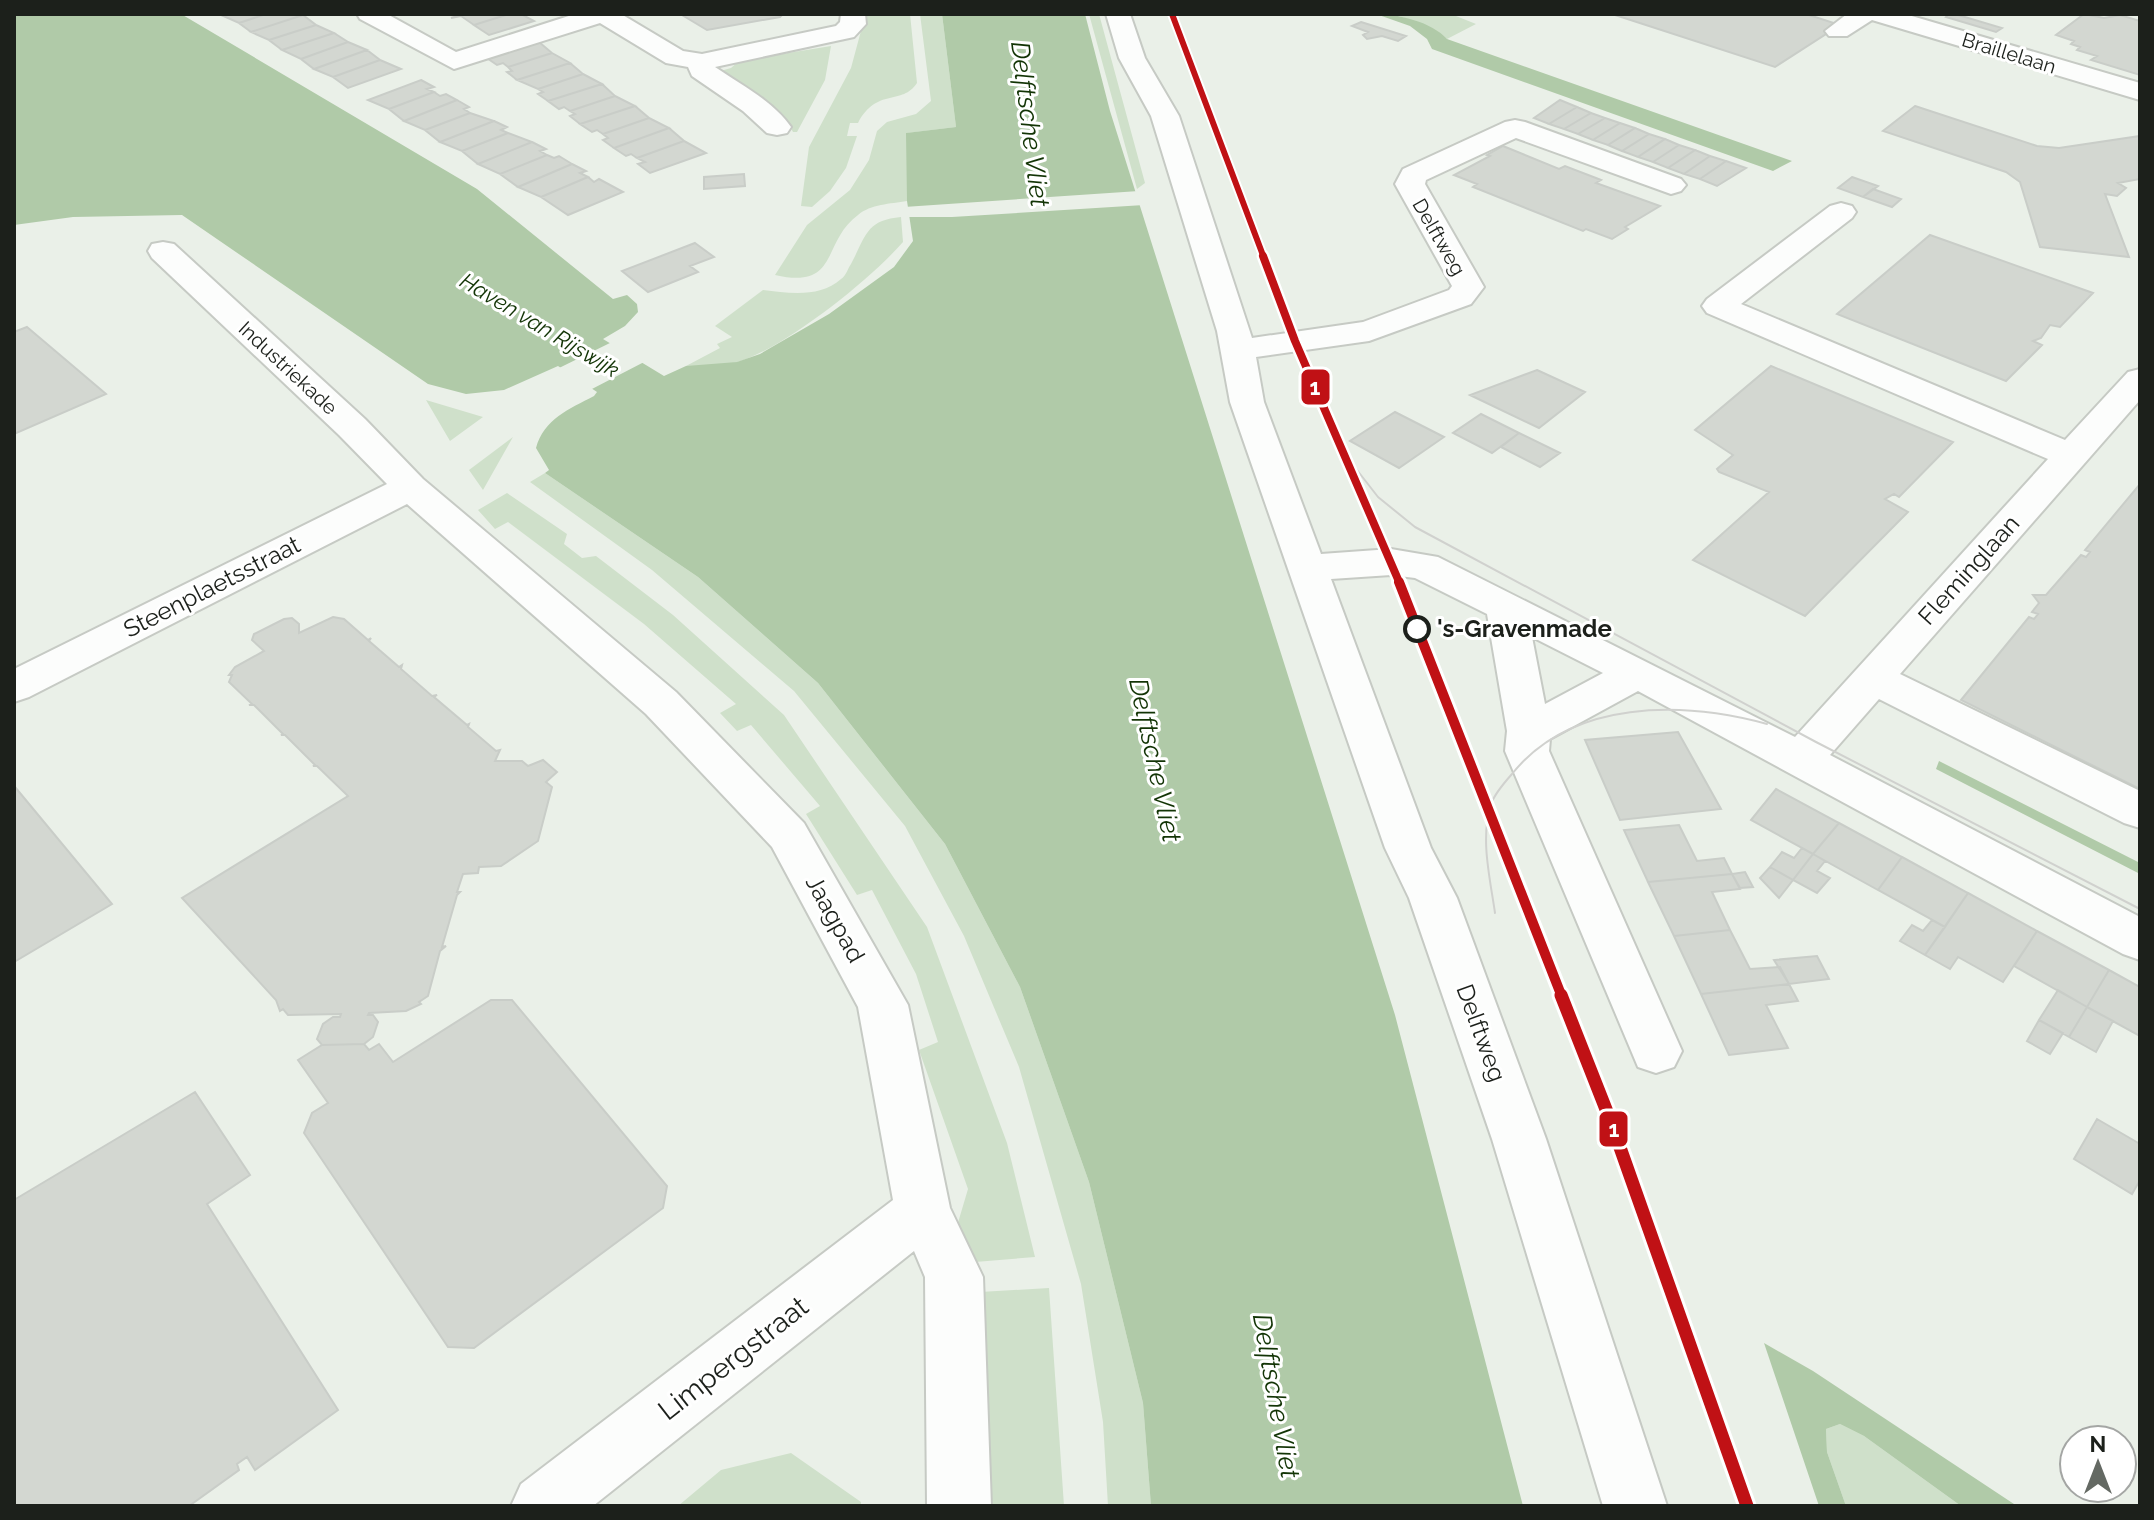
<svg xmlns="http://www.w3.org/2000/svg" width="2154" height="1520" viewBox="0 0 2154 1520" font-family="Raleway,sans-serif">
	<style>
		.green { fill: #cfe0ca }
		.water { fill: #b0caa8 }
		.pier { fill: #eaf0e8 }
		.building { fill: #d3d7d1; stroke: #c9cdc8; stroke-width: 2 }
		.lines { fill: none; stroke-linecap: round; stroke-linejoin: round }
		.minor-casing { stroke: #c6cac4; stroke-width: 4 }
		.minor { fill: #fcfdfc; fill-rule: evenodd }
		.tram { stroke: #d0d1ce; stroke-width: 2 }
		.tram-1-far3-casing { stroke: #fff; stroke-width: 10 }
		.tram-1-far2-casing { stroke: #fff; stroke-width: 13 }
		.tram-1-far1-casing { stroke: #fff; stroke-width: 16 }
		.tram-1-casing { stroke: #fff; stroke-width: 19 }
		.tram-1-far3 { stroke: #c01115; stroke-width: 6 }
		.tram-1-far2 { stroke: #c01115; stroke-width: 8 }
		.tram-1-far1 { stroke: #c01115; stroke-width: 10 }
		.tram-1 { stroke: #c01115; stroke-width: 13 }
		.stop-dot { fill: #fff; stroke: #1c201b; stroke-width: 4 }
		.labels { text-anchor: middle; stroke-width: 6; stroke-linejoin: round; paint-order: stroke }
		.far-street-label { font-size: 20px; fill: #1c201b; stroke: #fff }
		.far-water-label { font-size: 22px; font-style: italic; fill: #123405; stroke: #fff }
		.street-label { font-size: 24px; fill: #1c201b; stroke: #fff }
		.stop-label { font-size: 24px; font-weight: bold; fill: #1c201b; stroke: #fff; text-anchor: start }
		.water-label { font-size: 26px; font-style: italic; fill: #123405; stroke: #fff }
		.near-street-label { font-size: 28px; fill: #1c201b; stroke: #fff }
		.line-badge { stroke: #fff; stroke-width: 3 }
		.badge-label { font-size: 22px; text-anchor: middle; font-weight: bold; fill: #fff }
	</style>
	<rect width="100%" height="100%" fill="#eaf0e8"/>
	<!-- green -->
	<path class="green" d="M910 14 917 83C902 106 877 87 858 123H850L847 136H857L846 168 830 191 812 207 801 206 809 147 851 68 865 16Z
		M920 14H942L956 127 907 133V201C890 204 871 204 858 215 821 242 840 290 775 275L807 225 850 190 869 160 877 131 887 122 916 114 931 101Z
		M1089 14H1099L1145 183 1137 189Z
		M1394 14H1451L1476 24 1447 39 1426 26Z
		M831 46 825 80 797 132H793C779 103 744 88 717 72L731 68 739 61Z
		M901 217 903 242C870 280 788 345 741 361 723 367 704 366 686 366L720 348 717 344 732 337 715 326 763 290C789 293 820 298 841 279 846 276 848 268 851 264 866 236 866 220 901 217Z
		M426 400 483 417 450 441Z
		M513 437 483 490 469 470Z
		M545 473 698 577 818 683 945 844 1020 987 1089 1182 1143 1403 1151 1506H1108L1103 1422 1081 1284 1019 1067 964 936 905 826 794 691 652 570 530 482Z
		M507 493 567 534 564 544 582 558 596 556 673 615 784 715 927 927 1007 1143 1035 1257 963 1263 957 1226 968 1189 919 1050 938 1042 916 974 872 890 857 895 806 814 820 806 751 725 737 731 720 713 736 704 644 624 508 522 495 529 478 510Z
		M1049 1288 1064 1506H985L980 1292Z
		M1840 1424 1864 1436 1961 1506H1846L1827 1452 1826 1429Z
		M791 1453 861 1502V1506H678L721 1470Z"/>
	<!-- water -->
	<path class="water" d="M14 14H181L477 189 613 299 627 295 637 304 638 312 625 326 603 339 664 376 686 366 737 362 760 354 829 314 894 267 913 241 907 201 906 133 956 127 942 14H1085L1110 111 1395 1015 1523 1506H1151L1143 1403 1089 1182 1020 987 945 844 818 683 698 577 545 473 549 470 536 448C544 419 569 409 594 396L597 392 558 366 504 390 466 394 428 384 182 215 73 217 14 225Z
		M1376 14C1398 14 1432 22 1447 39L1792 161 1773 171 1432 49 1427 39 1410 26Z
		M1939 761 2140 863V874L1936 769Z
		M1764 1343 1813 1371 2017 1506H1961L1864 1436 1840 1424 1826 1429 1827 1452 1846 1506H1819Z"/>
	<!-- pier -->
	<path class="pier" d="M1139 191 1144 205 952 217H905L904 207Z
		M614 341 646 361 590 390 557 369Z"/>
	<!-- building -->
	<path class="building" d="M266 14H301L303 15 251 32 239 23Z
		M266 14 239 23 221 15 225 14Z
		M464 14H509L474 25 461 16 451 18Z
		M509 14H521L534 21 489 35 474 25Z
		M783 14 780 17 707 30 682 15Z
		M1612 14H1806L1840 25 1775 67Z
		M1949 14H1955L2002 28 1996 32 1946 17Z
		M2084 14 2104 18 2120 15 2140 21V75L2091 60 2097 56 2077 50 2080 47 2071 44 2074 41 2056 35Z
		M303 15 316 25 269 40 251 32Z
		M1361 22 1406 36 1398 41 1382 36 1367 39 1363 35 1368 32 1352 26Z
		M316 25 334 33 282 50 269 40Z
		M334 33 348 42 301 59 282 50Z
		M348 42 367 50 314 69 301 59Z
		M539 42 552 53 508 67 503 63 497 65 487 58Z
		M367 50 380 60 333 77 314 69Z
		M552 53 570 63 517 80 507 72 512 71 508 67Z
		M380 60 401 69 348 88 333 77Z
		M570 63 583 74 538 89 517 80Z
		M583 74 602 84 548 101 538 94 543 92 538 89Z
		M421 80 434 87 427 89 434 92 389 109 368 100Z
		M602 84 615 96 570 111 564 107 559 109 548 101Z
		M434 92 440 96 446 94 457 100 404 121 389 109Z
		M615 96 635 106 580 124 570 116 575 114 570 111Z
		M457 100 469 107 464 109 470 113 425 130 404 121Z
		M1560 100 1577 107 1549 124 1534 118Z
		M635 106 649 118 603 134 597 130 592 132 580 124Z
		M1915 106 2037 146 2059 148 2140 136V179L2118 183 2126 188 2117 196 2105 194 2129 257 2040 247 2020 182 2006 172 1883 131Z
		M1577 107 1591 113 1564 129 1549 124Z
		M470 113 494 121 440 142 425 130Z
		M1591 113 1605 118 1578 134 1564 129Z
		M649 118 669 128 614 148 603 140 608 138 603 134Z
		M1605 118 1620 123 1593 140 1578 134Z
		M494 121 507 127 501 130 508 133 462 151 440 142Z
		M1620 123 1635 128 1608 145 1593 140Z
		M669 128 684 141 637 158 631 154 626 156 614 148Z
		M1635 128 1649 134 1622 151 1608 145Z
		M508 133 532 142 478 164 462 151Z
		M1649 134 1665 139 1638 157 1622 151Z
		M1665 139 1679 145 1653 162 1638 157Z
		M684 141 706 153 650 173 638 164 645 162 637 158Z
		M532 142 546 149 540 151 547 155 500 174 478 164Z
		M1679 145 1695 150 1668 168 1653 162Z
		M1503 146 1559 169 1565 166 1596 178 1601 180 1596 183 1660 206 1625 227 1628 229 1612 239 1586 229 1583 231 1473 187 1477 184 1454 175 1490 156 1487 155Z
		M1695 150 1710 156 1684 174 1668 168Z
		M547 155 554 158 559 156 572 164 518 187 500 174Z
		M1710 156 1726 161 1700 179 1684 174Z
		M1726 161 1746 168 1717 186 1700 179Z
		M572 164 586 171 580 173 588 177 541 197 518 187Z
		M744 174 745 186 704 189V177Z
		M588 177 594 182 599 179 623 192 568 215 541 197Z
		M1852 177 1878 186 1863 197 1838 188Z
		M1873 189 1901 199 1892 207 1863 197Z
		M1930 235 2093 293 2060 327 2050 325 2041 338 2033 341 2042 345 2006 381 1837 314Z
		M695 243 714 257 690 266 698 272 648 292 622 271Z
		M27 327 106 394 14 434V332Z
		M1771 366 1953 442 1899 497 1894 494 1885 499 1908 512 1805 616 1693 560 1769 492 1719 472 1717 469 1733 455 1695 430Z
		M1537 370 1585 392 1539 428 1470 395Z
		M1395 412 1444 437 1399 468 1350 441Z
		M1481 414 1519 433 1492 453 1453 433Z
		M1519 433 1560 453 1540 467 1501 447Z
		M2140 484V789L1961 700 2029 617 2034 619 2038 614 2032 612 2039 603 2033 595H2046L2081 555 2086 557 2090 552 2085 550Z
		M333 617 344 619 368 640 371 638 369 641 399 667 402 665 401 669 432 696 437 695 434 697 467 725 469 724 468 727 496 751 500 750 495 761H522L528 766 543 760 557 772 546 782 552 787 538 841 501 866 479 867 478 873 463 874 457 892H460L457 895 442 947 446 946 440 951 428 996 419 1002 421 1004 406 1011 369 1013 368 1015H373L378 1022 373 1037 364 1044 322 1045 317 1039 323 1024 333 1017H340L341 1014 288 1015 283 1009 280 1011 276 1000 182 898 348 796 317 766H313L315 765 285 735H281L283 734 254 705H249L252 704 229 682 232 675H229L235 667 264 651 252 640 254 634 284 619 292 618 299 624V633Z
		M1678 732 1721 809 1620 820 1585 740Z
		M15 787 112 904 14 962V788Z
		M1776 789 1839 823 1813 854 1751 820Z
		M1839 823 1902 857 1878 890 1813 854Z
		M1679 825 1697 861 1724 858 1732 874 1648 882 1624 830Z
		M1802 848 1813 854 1793 880 1770 867 1782 852 1794 858Z
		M1813 854 1825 861 1817 871 1830 878 1817 893 1793 880Z
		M1902 857 1968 893 1945 927 1878 890Z
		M1770 867 1793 880 1779 898 1760 878Z
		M1745 872 1753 887 1740 888 1732 874Z
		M1732 874 1740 889 1712 892 1730 930 1674 936 1648 882Z
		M1968 893 2037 931 2003 982 1958 957 1950 969 1925 955Z
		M1932 920 1945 927 1925 955 1900 941 1912 925 1923 931Z
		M1730 930 1750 969 1780 967 1789 984 1701 994 1674 936Z
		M2037 931 2109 970 2087 1007 2014 966Z
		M1817 956 1829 979 1789 984 1774 960Z
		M2109 970 2140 987V1036L2087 1007Z
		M1789 984 1798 1001 1766 1005 1788 1048 1729 1055 1701 994Z
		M2058 990 2087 1007 2069 1037 2039 1020Z
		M491 1000H512L667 1186 663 1208 474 1348 448 1347 304 1133 312 1113 328 1103 298 1060 322 1045 364 1044 369 1050 379 1044 393 1062Z
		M2087 1007 2113 1021 2096 1052 2069 1037Z
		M2039 1020 2063 1033 2050 1054 2027 1041Z
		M195 1092 250 1175 207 1204 338 1410 255 1470 247 1457 237 1464 239 1470 189 1506H14V1200Z
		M2097 1119 2140 1144V1180L2132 1194 2074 1159Z"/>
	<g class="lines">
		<defs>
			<path id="minor" d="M357 14H387L456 52 575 14H621L683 51 702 54 836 26 840 22 841 14H865L866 24 854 37 715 67C740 84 773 101 791 127L787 133 777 135 767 133 743 111 692 76 688 67 666 63 600 23 454 69 360 19Z
				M1106 14H1130L1145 58 1179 116 1252 338 1363 322 1449 290 1452 286 1395 184 1403 169 1505 122 1515 120 1525 122 1681 179 1686 185 1681 191 1671 194 1516 138 1426 180 1425 184 1484 287 1471 304 1369 341 1256 357 1264 402 1321 554 1391 549 1438 557 1795 737 2048 459 1707 313 1702 306 1707 299 1830 206 1841 203 1852 206 1856 212 1852 218 1741 304 2065 440 2128 372 2140 369V400L1900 674 2140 791V828L2124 823 1879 699 1830 755 2140 917V960L2123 954 1638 691 1550 739 1549 751 1682 1051 1674 1067 1656 1073 1638 1067 1505 751 1507 731 1487 614 1415 578 1391 575 1331 579 1431 848 1457 898 1546 1139 1667 1506H1603L1492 1139 1409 898 1385 848 1230 402 1217 331 1151 116 1119 58ZM1532 637 1603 673 1545 704Z
				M1847 14H1905L2140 83V100L1872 20 1847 36H1829L1825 31Z
				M163 242 174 244 365 419 423 479 676 692 804 823 908 1005 950 1208 983 1277 991 1506H927L925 1277 914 1251 593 1506H511L521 1484 893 1200 858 1007 772 847 646 714 407 504 29 697 14 702V669L387 484 339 435 152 258 148 251 152 244Z"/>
		</defs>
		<!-- minor casing -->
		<use href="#minor" class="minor-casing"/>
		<!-- minor -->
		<use href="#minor" class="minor"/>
		<!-- tram -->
		<path class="tram" d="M1343 452 1378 497 1415 527 1816 742 2140 909
			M1495 913C1490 878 1480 838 1491 804 1495 793 1504 783 1512 774 1572 699 1682 701 1767 724"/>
		<defs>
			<path id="tram-1-far3" d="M1172 14 1264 258"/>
			<path id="tram-1-far2" d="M1263 256 1295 341 1400 584"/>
			<path id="tram-1-far1" d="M1399 582 1562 997"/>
			<path id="tram-1" d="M1561 995 1611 1122 1747 1506"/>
		</defs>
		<!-- tram-1-far3 casing -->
		<use href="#tram-1-far3" class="tram-1-far3-casing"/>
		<!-- tram-1-far2 casing -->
		<use href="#tram-1-far2" class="tram-1-far2-casing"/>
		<!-- tram-1-far1 casing -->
		<use href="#tram-1-far1" class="tram-1-far1-casing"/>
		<!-- tram-1 casing -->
		<use href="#tram-1" class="tram-1-casing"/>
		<!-- tram-1-far3 -->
		<use href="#tram-1-far3" class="tram-1-far3"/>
		<!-- tram-1-far2 -->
		<use href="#tram-1-far2" class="tram-1-far2"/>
		<!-- tram-1-far1 -->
		<use href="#tram-1-far1" class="tram-1-far1"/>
		<!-- tram-1 -->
		<use href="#tram-1" class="tram-1"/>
	</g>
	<!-- markers -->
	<circle class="stop-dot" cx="1417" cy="629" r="12"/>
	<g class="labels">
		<!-- far-street labels -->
		<g class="far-street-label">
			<text transform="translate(2009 53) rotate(17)" y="7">Braillelaan</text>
			<text transform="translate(1439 237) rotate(60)" y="7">Delftweg</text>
			<text transform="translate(288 368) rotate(43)" y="7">Industriekade</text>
		</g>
		<!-- far-water labels -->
		<g class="far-water-label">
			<text transform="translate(540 325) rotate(31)" y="8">Haven van Rijswijk</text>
		</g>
		<!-- street labels -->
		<g class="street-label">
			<text transform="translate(1969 570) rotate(-48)" y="8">Fleminglaan</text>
			<text transform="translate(212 587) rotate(-27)" y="8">Steenplaetsstraat</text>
			<text transform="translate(835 919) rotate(61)" y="8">Jaagpad</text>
			<text transform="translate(1481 1033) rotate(70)" y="8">Delftweg</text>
		</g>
		<!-- stop labels -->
		<g class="stop-label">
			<text x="1437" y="637">'s-Gravenmade</text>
		</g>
		<!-- water labels -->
		<g class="water-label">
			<text transform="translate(1030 124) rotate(83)" y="9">Delftsche Vliet</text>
			<text transform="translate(1155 760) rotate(78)" y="9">Delftsche Vliet</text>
			<text transform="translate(1276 1396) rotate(80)" y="9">Delftsche Vliet</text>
		</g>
		<!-- near-street labels -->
		<g class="near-street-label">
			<text transform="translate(733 1358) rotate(-38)" y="10">Limpergstraat</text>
		</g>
	</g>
	<g class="line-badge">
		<rect x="1300" y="368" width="31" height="38" rx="8" fill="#c01115"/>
		<rect x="1598" y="1110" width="31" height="38" rx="8" fill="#c01115"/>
	</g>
	<g class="badge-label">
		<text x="1315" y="395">1</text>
		<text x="1614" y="1137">1</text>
	</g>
	<!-- border -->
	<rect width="2154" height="1520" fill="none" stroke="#1c201b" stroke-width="32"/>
	<!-- north arrow -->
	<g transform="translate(2098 1464)"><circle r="38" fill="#ffffff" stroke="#a4a6a4" stroke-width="2"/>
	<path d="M0-6L14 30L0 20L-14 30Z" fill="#646963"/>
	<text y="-12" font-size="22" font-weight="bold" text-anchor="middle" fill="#1c201b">N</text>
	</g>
</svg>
